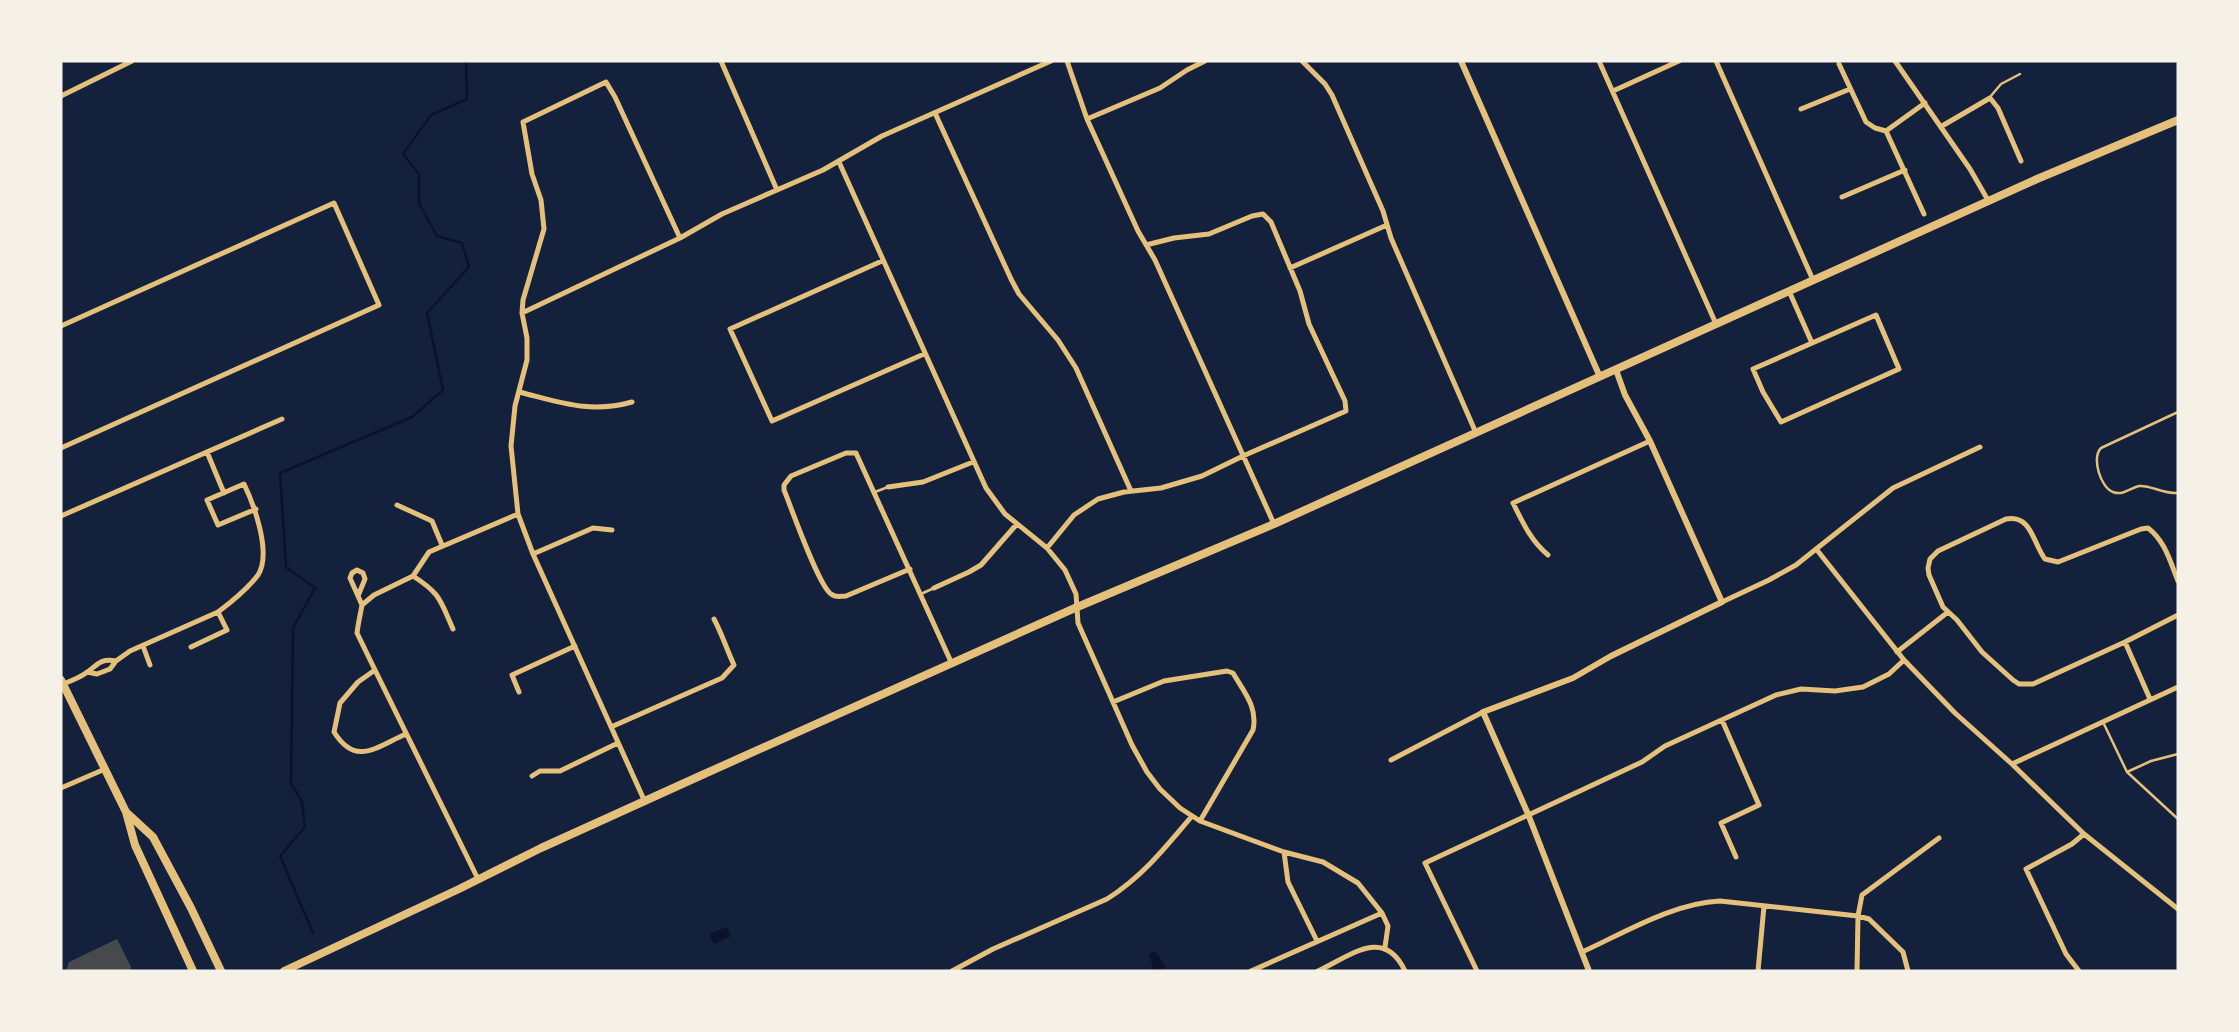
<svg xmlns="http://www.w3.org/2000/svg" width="2239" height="1032" viewBox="0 0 2239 1032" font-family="'Nunito Sans',sans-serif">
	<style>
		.water { fill: #0b132b }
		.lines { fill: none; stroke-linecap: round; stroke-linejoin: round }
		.stream { stroke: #0b132b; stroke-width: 2.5 }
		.building { fill: #48494c }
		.service { stroke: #e5c07b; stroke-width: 2.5 }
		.minor { stroke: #e5c07b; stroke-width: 5 }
		.tertiary { stroke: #e5c07b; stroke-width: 6 }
		.secondary { stroke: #e5c07b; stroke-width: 8 }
		.primary { stroke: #e5c07b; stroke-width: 8 }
	</style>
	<rect width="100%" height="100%" fill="#14213d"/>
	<!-- water -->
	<path class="water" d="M727 927 731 936 714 944 709 934Z
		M1155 951 1166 968 1154 971 1149 954Z"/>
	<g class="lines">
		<!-- stream -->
		<path class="stream" d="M313 933 280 856 305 827 302 802 291 783 293 628 315 588 286 567 280 473 412 417 443 390 427 313 469 267 462 243 437 236 419 203V174L403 154 431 115 467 99 466 61"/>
	</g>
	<!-- building -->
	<path class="building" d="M117 939 131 967 130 971H66L69 962Z"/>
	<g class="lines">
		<!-- service -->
		<path class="service" d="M1990 97 2001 84 2020 74
			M2178 412 2101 448C2091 458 2101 488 2113 492 2123 496 2130 488 2139 486 2151 485 2163 494 2178 493
			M875 492 888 487
			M921 594 934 588
			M2103 722 2127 772 2178 819
			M2127 772 2151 761 2178 754"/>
		<!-- minor -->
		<path class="minor" d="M721 61 777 190
			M1067 61 1087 119 1138 231 1155 260 1274 524
			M1302 61 1325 84 1332 95 1383 211 1391 238 1476 433
			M1599 61 1716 324
			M1716 61 1813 280
			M1895 61 1970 169 1989 202
			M1839 64 1866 122 1875 128 1886 131 1925 103
			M1613 91 1679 61
			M61 96 132 61
			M1801 109 1850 89
			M935 113 1011 279 1019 294 1058 340 1076 368 1131 491
			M1087 119 1160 88 1187 70 1205 61
			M1942 126 1990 98 1998 108 2021 161
			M1886 131 1924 214
			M839 162 986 488 1005 514 1047 548 1065 570 1076 594 1078 623 1132 745 1147 772 1160 789 1180 808 1200 821 1284 852 1323 862 1358 883 1382 913 1388 926 1385 947
			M1842 197 1905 170
			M882 261 730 329 772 421 924 354
			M1290 268 1387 225
			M1789 291 1812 343
			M522 313 680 238 722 214 823 170 882 136 1051 61
			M1876 315 1899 369 1781 422 1763 392 1753 369Z
			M61 326 334 203 379 305 61 448
			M519 392C560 402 590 414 632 402
			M207 452 224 493
			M888 487 923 482 973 462
			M397 505 432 521 442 545
			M61 516 282 419
			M1047 548 1074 515 1098 499 1124 492 1161 488 1202 476 1243 456 1346 411 1345 401 1309 324 1300 291 1271 222 1263 214 1252 216 1209 234 1174 238 1146 245
			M1817 550 1904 660 1955 713 2012 764 2084 834 2178 909
			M533 554 593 528 612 530
			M1548 555C1531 541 1523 523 1513 503L1650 441
			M910 569 846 596C840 596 836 598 831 594 818 585 792 509 784 490V485L791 476 846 453H856L952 664
			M413 576C441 594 440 600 453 629
			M2178 581C2170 561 2165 541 2148 528L2141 529 2058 562 2045 559C2033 544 2032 514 2006 519L1938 551 1930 559 1928 568 1929 575 1943 607 1957 620 1982 652 2013 680 2019 684H2033L2125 642 2178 615
			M934 588 969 572 981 565 1016 525
			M358 596 365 579 363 573 357 570 352 573 350 578 362 605
			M1722 602 1769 580 1796 565 1893 488 1980 447
			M2125 642 2150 699
			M143 646 150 665
			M191 647 227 630 218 612
			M1897 652 1948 612
			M375 670 358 682 340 703 334 732C356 767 376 747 406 734
			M87 672 97 674 110 669 116 661 130 651 218 612C230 603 249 587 258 575 272 553 254 505 244 484L207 500 218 525 256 509
			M63 684C71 681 79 678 86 673 98 665 99 658 116 661
			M519 692 512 675 575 646
			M1113 702 1164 681 1227 671 1233 673C1244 692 1258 707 1253 730L1200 821
			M1722 720 1759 805 1721 823 1736 857
			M611 727 722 678 734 665C727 650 722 634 714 619
			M1391 760 1483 712
			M2012 764 2178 687
			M532 776 540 771H560L618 743
			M61 788 105 769
			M645 802 533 554 518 514 511 446 515 406 527 360V338L522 313 523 300 544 229 541 200 532 174 523 122 606 82 615 97 680 238
			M1284 852 1288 882 1317 941
			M478 879 375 670 357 633 358 626 362 605 374 595 413 576 429 552 518 514
			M1582 952C1624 933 1673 903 1720 901L1858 916 1869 919 1903 952 1908 971
			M952 971 993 949 1107 899C1142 877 1166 847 1192 816
			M1251 971 1382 913
			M1318 971C1350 956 1384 926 1405 971
			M1477 971 1425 863 1642 762 1665 746 1776 695 1801 689 1835 691 1863 687 1889 674 1904 660
			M1758 971 1764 906
			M1857 971 1858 916 1862 895 1939 838
			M2079 971 2066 954 2026 869 2072 844 2084 834"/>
		<!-- tertiary -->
		<path class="tertiary" d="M1461 61 1600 377
			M1589 971 1528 814 1483 712 1573 678 1611 656 1722 602 1650 441 1625 395 1616 370"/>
		<!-- secondary -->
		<path class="secondary" d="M284 971 459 889 541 848 702 775 1075 608 1274 524 2037 179 2178 120"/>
		<!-- primary -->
		<path class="primary" d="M61 680 126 812 135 845 193 971
			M127 813 153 837 191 908 221 971"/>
	</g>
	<!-- border -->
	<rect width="2239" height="1032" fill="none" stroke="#f6f1e7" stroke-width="125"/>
</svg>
